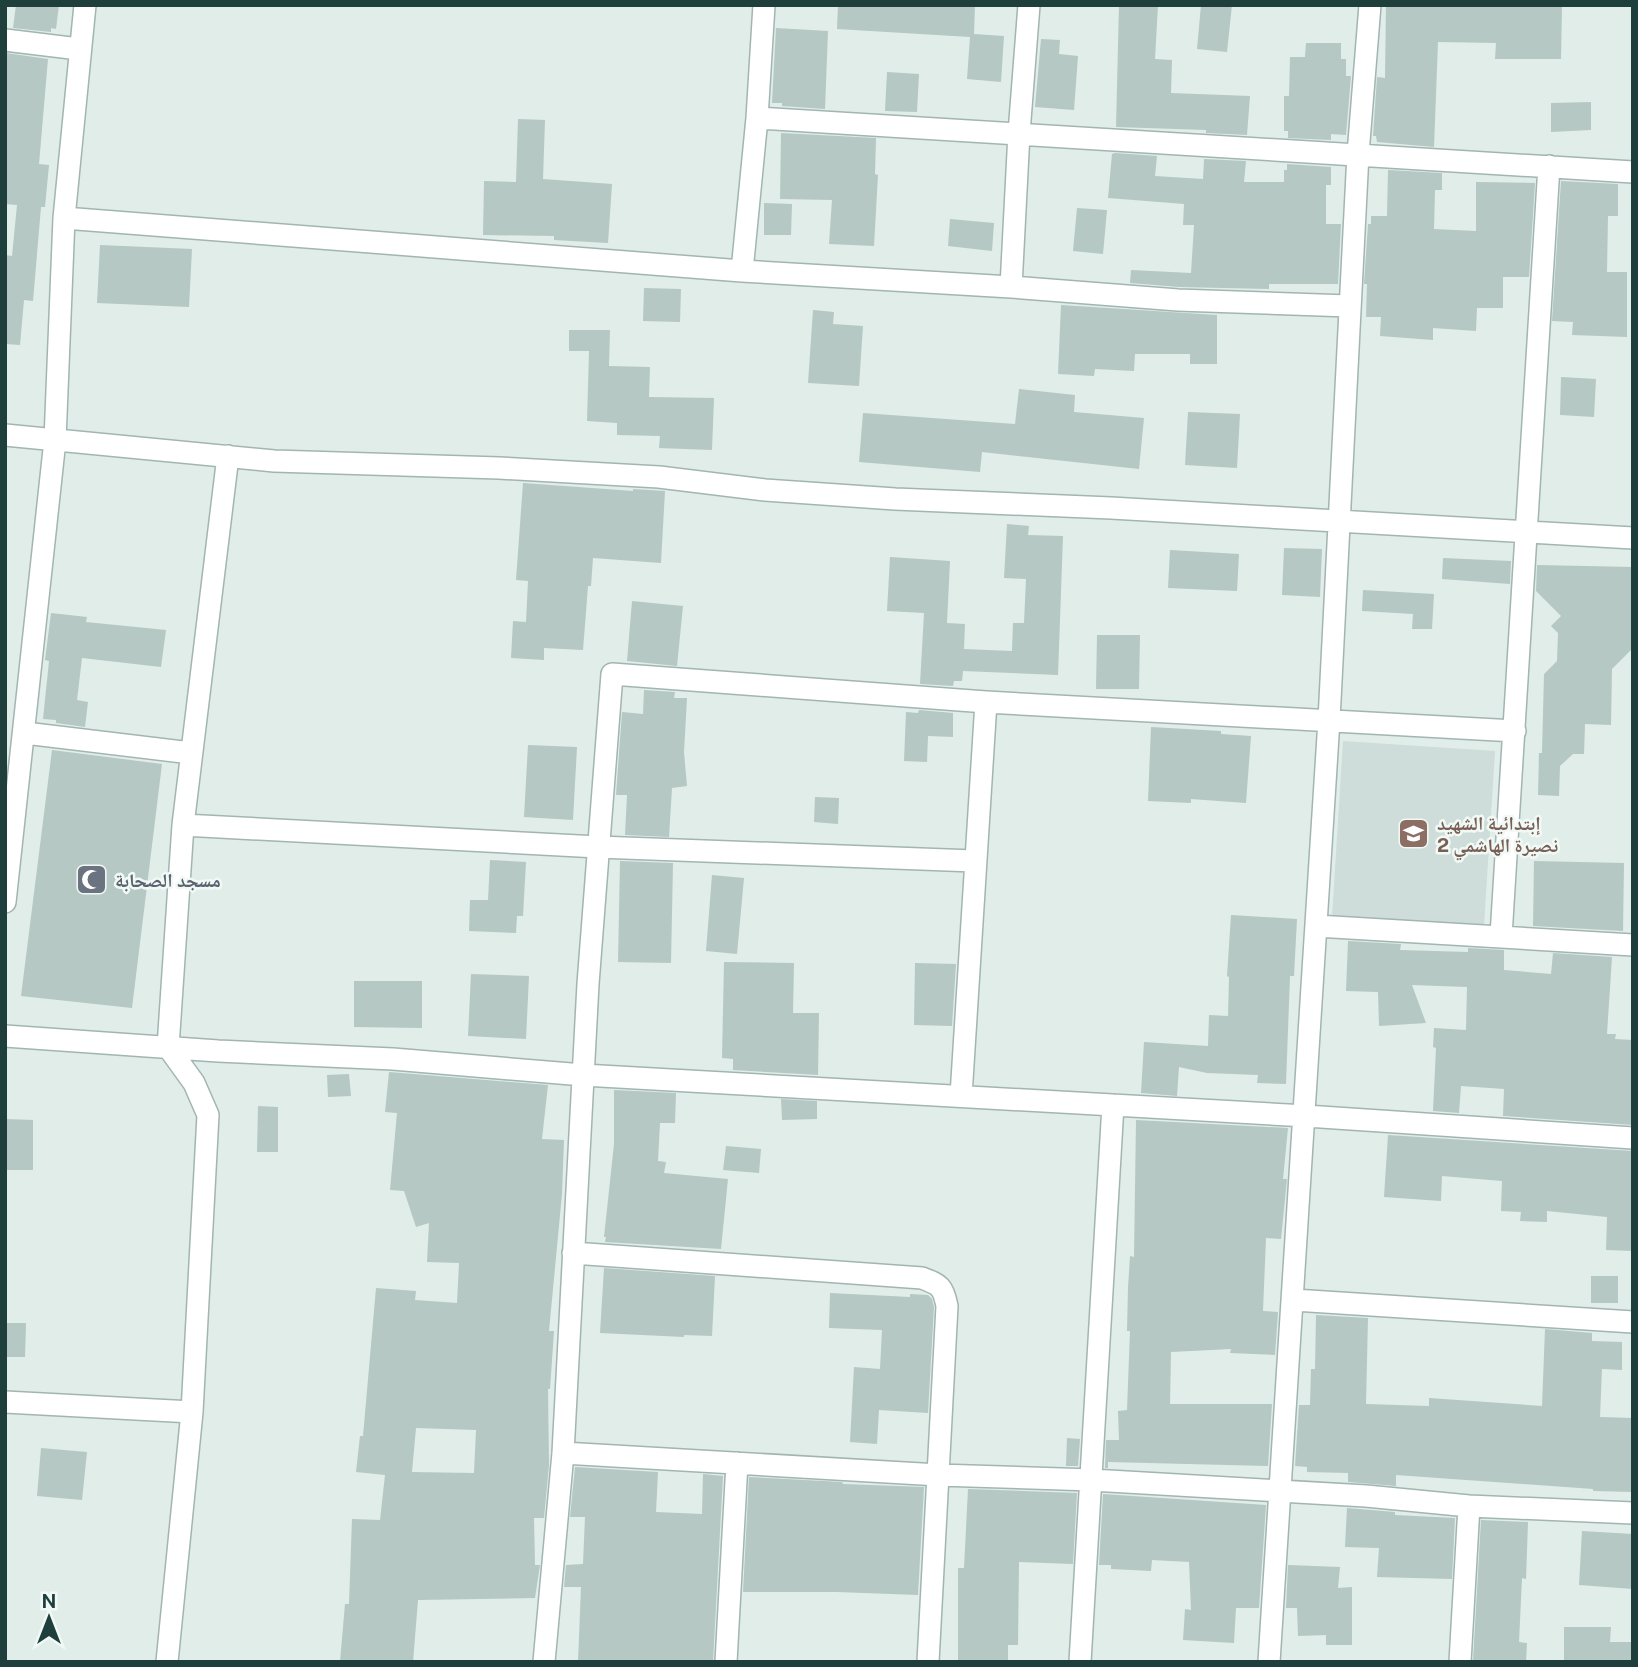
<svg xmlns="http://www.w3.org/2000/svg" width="1638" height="1667" viewBox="0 0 1638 1667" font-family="'Public Sans','Noto Naskh Arabic',sans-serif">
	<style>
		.built { fill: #ceddd9 }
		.building { fill: #b5c8c3; fill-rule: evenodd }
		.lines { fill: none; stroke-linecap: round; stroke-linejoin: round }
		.minor-casing { stroke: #a2b5b2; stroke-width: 24 }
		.minor { stroke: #fff; stroke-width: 21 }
		.labels { text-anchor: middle; stroke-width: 5; stroke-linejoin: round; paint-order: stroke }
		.education-label { font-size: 19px; font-weight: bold; fill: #785e54; stroke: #f1f9f6; text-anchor: start }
		.worship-label { font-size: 19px; font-weight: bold; fill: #5b616d; stroke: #f1f9f6; text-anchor: start }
	</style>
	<rect width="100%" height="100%" fill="#e0ede9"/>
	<!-- built -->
	<path class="built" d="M1343 741 1495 751 1484 926 1332 917Z"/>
	<!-- building -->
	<path class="building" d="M16 5H59L56 29 51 28V32L13 28Z
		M838 5H975L974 34 1004 36 1001 82 967 79 970 37 837 29Z
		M1119 5H1158L1155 59 1172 60 1171 93 1250 96 1247 135 1206 133V130L1116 127Z
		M1201 5H1232L1227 52 1197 49Z
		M1386 5H1562L1561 59H1495L1496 43 1438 42 1434 147 1377 142 1376 136H1373L1377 77 1385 78Z
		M776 28 828 31 825 109 782 106V103H772Z
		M1041 39 1060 40 1059 54 1078 56 1074 110 1035 107Z
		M1306 43H1341V59H1346V76H1351L1346 135 1331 134V140L1288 138V131H1284V96H1289L1290 57H1305Z
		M6 53 48 59 39 164 49 165 45 207H41L33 301 24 300 20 345 5 344V255L12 256 17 205 5 204Z
		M887 72 919 74 917 112 885 111Z
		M1591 102V130L1551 132V103Z
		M518 119 545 120 543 179 612 184 608 243 554 240V236L483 235 484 181 516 182Z
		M781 133 876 138 875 174 878 175 874 246 829 244 832 200 780 199Z
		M1115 153 1157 156 1155 176 1203 179 1204 159 1246 161 1244 182H1284V170H1287V164L1331 167V185H1326V224H1341L1338 284H1269V289L1179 287 1130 283 1131 270 1191 273 1194 225H1183L1184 204 1108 198 1112 154Z
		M1388 170 1442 173V190H1435L1434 229 1476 231V182L1535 183 1529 277H1503V308H1477L1476 331 1433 328V340L1380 336 1381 317H1366L1367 284H1364L1368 224H1371V216H1387Z
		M1561 181 1618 184V216H1608L1607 272H1627V337L1572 335 1573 322 1552 321Z
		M764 203 792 204 791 235H764Z
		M1077 208 1107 210 1103 254 1073 251Z
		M950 219 994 223 992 251 948 246Z
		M100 245 192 249 189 307 97 303Z
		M644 288 681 289 680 322 643 321Z
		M1061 305 1217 315V364H1190V354H1135L1134 371 1095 369 1094 376 1058 374Z
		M813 310 834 312 833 324 863 326 859 386 808 383Z
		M569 330H610L609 366 650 367 649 397 714 398 712 450 659 448 660 436 617 435V423L587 421 589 351H569Z
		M1561 377 1596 379 1594 417 1560 415Z
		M1019 389 1075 395 1074 412 1144 418 1139 469 982 452 980 472 859 462 863 413 1015 424Z
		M1188 412 1240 414 1237 468 1185 465Z
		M523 483 633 491V489L665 491 661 563 593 558 591 586H588L583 650 544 648V660L511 658 513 621 526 622 528 581 516 580Z
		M1007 524 1029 526 1028 535 1063 536 1058 675 963 671 962 681H954L953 686 920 684 924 613 887 611 890 557 950 561 947 623 965 624 964 649 1012 651 1013 623H1024L1026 579 1004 578Z
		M1284 548 1322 549 1320 597 1282 595Z
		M1170 550 1239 554 1237 591 1168 588Z
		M1443 558 1511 561 1510 584 1442 579Z
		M1537 565 1633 567V648L1612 669 1611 725 1585 724 1584 754H1573L1560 766 1559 796 1538 795 1539 753H1542L1544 674 1557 661 1558 633 1551 626 1561 616 1536 591Z
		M1363 590 1434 594 1432 629H1412L1413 614 1362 611Z
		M632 601 683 606 677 666 627 661Z
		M51 613 87 617 86 622 166 630 161 667 82 658 77 700 88 702 85 727 56 723V720L43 719 49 661 45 660Z
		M1097 635H1140L1139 689H1096Z
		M644 690 675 692 674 698H687L684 752 687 786 672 788 669 837 625 835 627 795H616L622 712 643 714Z
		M919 710 953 713V737L928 736 927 762 904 761 906 712 918 713Z
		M1151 727 1221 731V734L1251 736 1246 803 1191 799V803L1148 801Z
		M528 745 577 747 573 820 524 817Z
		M52 750 162 764 132 1008 21 996Z
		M815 797 839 798 838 824 814 822Z
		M490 860 526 862 523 916H517L516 933 469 931 470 900H488Z
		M620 861 673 863 671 963 618 962Z
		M1534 861 1624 863 1623 931 1533 926Z
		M712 875 744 878 737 954 706 951Z
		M1231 915 1297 919 1294 976H1290L1286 1084 1257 1083 1258 1075 1207 1073 1179 1067 1177 1096 1141 1093 1144 1042 1208 1046 1209 1015 1228 1016 1229 977 1227 976Z
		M1348 941 1401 944 1400 950 1468 952V948L1504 950V970L1551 974 1553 953 1612 957 1607 1034H1616L1615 1039 1633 1040V1125L1503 1116 1504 1089 1461 1086 1459 1113 1433 1111 1436 1048 1433 1047 1434 1028 1466 1030 1467 987 1412 985 1426 1023 1379 1026 1378 992 1346 991Z
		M724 962 794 963 793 1013H819L818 1075 733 1070V1059L722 1058Z
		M915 963 956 964 952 1026 914 1025Z
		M471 974 529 976 526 1039 468 1036Z
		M354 981H422V1028L354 1027Z
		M389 1072 548 1085 542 1139 564 1140 562 1194 549 1331H554L550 1389H548L549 1465 544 1518H534L535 1565H540L535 1598 418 1600 413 1662H340L345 1604H349L352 1519 380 1520 385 1475 356 1472 360 1436H363L376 1288 416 1291 415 1300 457 1303 459 1263 427 1262 429 1223 416 1227 404 1191 390 1190 397 1113 385 1112ZM416 1428 476 1430 474 1473 412 1472Z
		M349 1074 351 1096 328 1097 327 1075Z
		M614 1090 676 1093 675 1123H660L658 1161 666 1162 664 1173 728 1179 721 1249 605 1242 606 1237H604L614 1144Z
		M781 1099 817 1101V1119L782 1120Z
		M258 1106 278 1107V1152H257Z
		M5 1119 33 1120V1170H5Z
		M1136 1120 1288 1128 1283 1179H1287L1281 1239 1266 1238 1263 1311 1278 1312 1275 1355 1230 1353 1231 1349 1171 1352 1170 1404H1272L1268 1466 1108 1462V1468H1105L1106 1440H1119L1118 1411 1127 1410 1130 1331H1127L1128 1288 1130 1256 1134 1257Z
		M1388 1135 1633 1151V1251L1606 1250 1607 1217 1547 1211V1222L1520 1221 1521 1212 1501 1211 1502 1181 1442 1176 1441 1201 1384 1197Z
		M726 1146 761 1149 759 1173 723 1170Z
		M604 1268 715 1276 712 1336 684 1335V1337L600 1333Z
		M1591 1276H1618V1303H1591Z
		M830 1293 910 1297V1294L928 1295 932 1299 934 1307 928 1413 879 1410 877 1444 850 1442 854 1367 880 1369 882 1330 829 1328Z
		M1316 1315 1368 1318 1366 1404 1429 1406V1398L1542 1406 1545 1329 1592 1333V1341L1622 1342V1370L1602 1369 1600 1417 1633 1418V1492L1593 1491V1489L1396 1475V1486L1348 1482V1473L1307 1472V1467L1295 1466 1299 1405H1310L1311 1369H1315Z
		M5 1323H26L25 1357H5Z
		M1067 1438 1080 1439 1078 1466H1066Z
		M41 1448 87 1452 82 1500 37 1496Z
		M575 1467 658 1472 656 1512 702 1514 703 1474 723 1476 713 1662H578L581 1587H564L566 1565 583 1564 585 1517H570Z
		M749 1477 842 1482 843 1484 924 1487 918 1595 837 1592H743Z
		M968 1489 1077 1493 1073 1564 1019 1562 1018 1645H1008V1662H958V1568H964Z
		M1103 1494 1266 1505 1259 1608H1236L1234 1643 1183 1640 1185 1609 1191 1610 1189 1562 1152 1560 1151 1571 1111 1569V1565H1099Z
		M1347 1508 1395 1512V1515L1455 1518 1452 1579 1377 1577 1379 1548 1345 1547Z
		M1481 1520 1528 1522 1526 1579 1522 1578 1519 1642 1527 1643 1526 1662 1473 1661Z
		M1582 1531 1633 1534V1589L1579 1585Z
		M1288 1565 1340 1567 1338 1588 1352 1587V1645H1326V1635L1298 1636 1297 1608H1286Z
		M1564 1627H1611L1610 1642H1633V1662H1564Z"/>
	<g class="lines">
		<defs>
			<path id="minor" d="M5 40 79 49
				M757 118 1633 172
				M64 218 742 271 1011 287 1178 300 1349 306
				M742 271 757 118 764 5
				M1011 287 1019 133 1029 5
				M5 435 274 461 499 468 659 477 765 490 895 499 1111 508 1633 538
				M25 733 191 753
				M183 825 598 847 974 861
				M5 902 55 440 64 218 85 5
				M1316 926 1633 945
				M1501 936 1549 166
				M5 1036 218 1051 393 1059 583 1075 1306 1116 1633 1138
				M961 1096 986 702
				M573 1253 922 1278C940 1285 943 1286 947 1306L928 1662
				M1294 1300 1633 1322
				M5 1402 192 1412
				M563 1453 939 1475 1092 1480 1366 1496 1469 1506 1633 1513
				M167 1662 192 1412 208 1115 194 1083 168 1047 183 825 228 456
				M544 1662 563 1453 588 984 612 674 986 702 1515 731
				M726 1662 737 1463
				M1080 1662 1113 1105
				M1269 1662 1329 720 1358 154 1370 5
				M1460 1662 1469 1506"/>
		</defs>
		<!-- minor casing -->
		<use href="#minor" class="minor-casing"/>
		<!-- minor -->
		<use href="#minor" class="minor"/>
	</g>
	<!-- icons -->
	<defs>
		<symbol id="school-square" viewBox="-11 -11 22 22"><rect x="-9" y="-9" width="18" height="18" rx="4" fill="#8d6e63" stroke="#f1f9f6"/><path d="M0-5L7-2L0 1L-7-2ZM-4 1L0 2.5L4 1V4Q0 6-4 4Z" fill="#fff"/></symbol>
		<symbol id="mosque-square" viewBox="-11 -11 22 22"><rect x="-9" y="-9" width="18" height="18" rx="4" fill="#6b7280" stroke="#f1f9f6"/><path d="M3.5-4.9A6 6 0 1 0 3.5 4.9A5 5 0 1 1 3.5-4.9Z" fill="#fff"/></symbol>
	</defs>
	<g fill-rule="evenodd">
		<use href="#school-square" x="1396" y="816" width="35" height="35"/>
		<use href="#mosque-square" x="74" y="862" width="35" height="35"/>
	</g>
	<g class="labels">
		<!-- education labels -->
		<g class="education-label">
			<text x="1437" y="830">إبتدائية الشهيد<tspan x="1437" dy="22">نصيرة الهاشمي 2</tspan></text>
		</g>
		<!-- worship labels -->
		<g class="worship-label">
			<text x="115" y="887">مسجد الصحابة</text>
		</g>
	</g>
	<!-- border -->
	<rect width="1638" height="1667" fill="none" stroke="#1e3f3c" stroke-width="14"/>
	<!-- north arrow -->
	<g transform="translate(49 1618)" stroke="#f1f9f6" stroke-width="5" paint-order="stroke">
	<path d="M0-5L12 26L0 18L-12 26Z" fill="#1e3f3c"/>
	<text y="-10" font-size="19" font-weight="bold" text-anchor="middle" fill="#1e3f3c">N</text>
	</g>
</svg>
